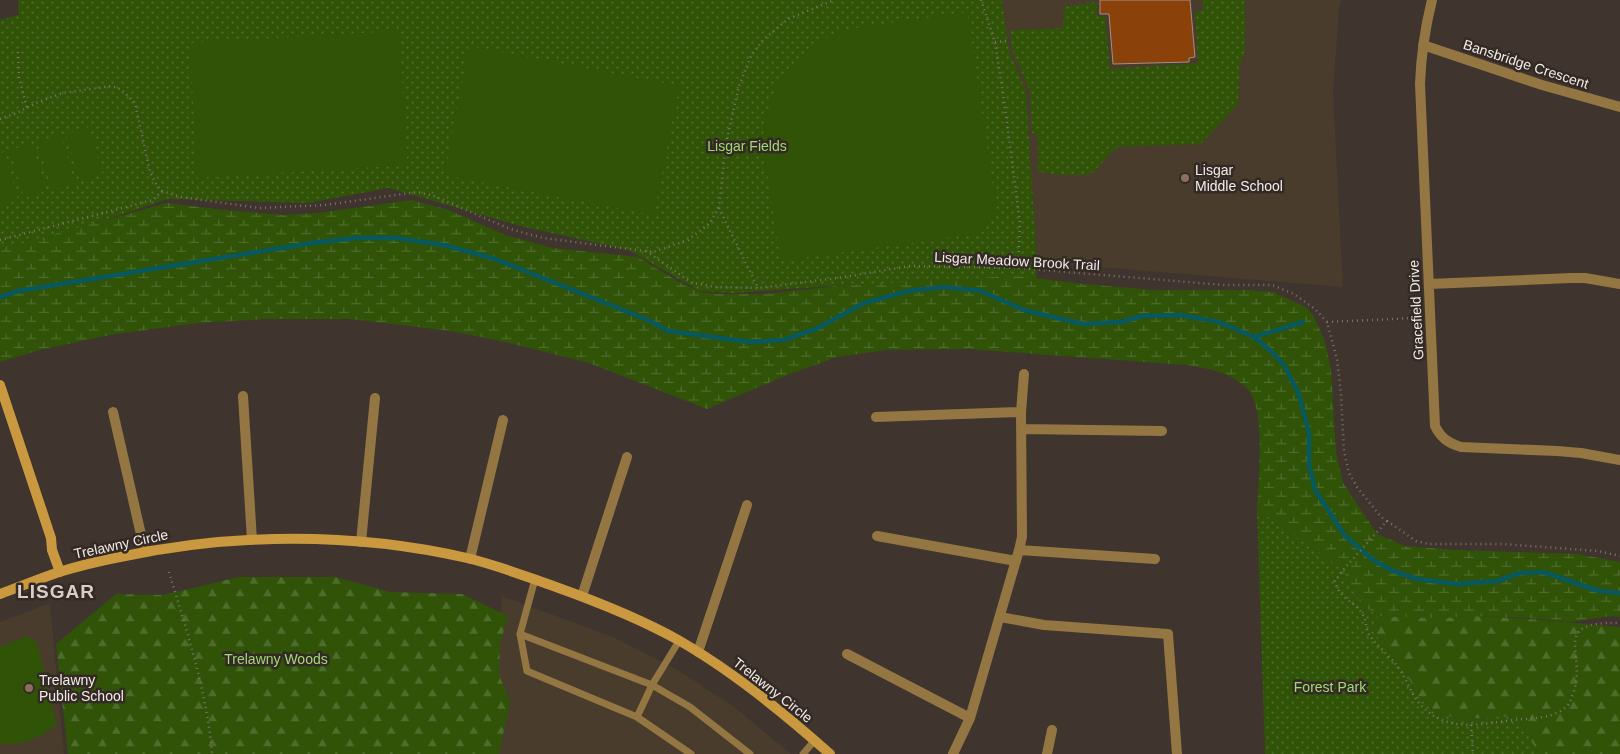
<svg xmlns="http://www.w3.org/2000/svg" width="1620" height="754" viewBox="0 0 1620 754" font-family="Helvetica,sans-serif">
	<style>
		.education { fill: #493c2d }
		.grass { fill: url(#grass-dots) }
		.forest { fill: url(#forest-firs) }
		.wetland { fill: url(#wetland-marsh) }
		.pitch { fill: #305308 }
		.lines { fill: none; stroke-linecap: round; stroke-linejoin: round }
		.stream { stroke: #07595f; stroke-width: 4.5 }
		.building { fill: #8a410a; stroke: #9e928b }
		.path { stroke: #7e746f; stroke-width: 2.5; stroke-dasharray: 1 4; stroke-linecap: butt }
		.lane { stroke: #947642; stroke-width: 7 }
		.street { stroke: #947642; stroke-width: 10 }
		.secondary { stroke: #c9983f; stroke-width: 10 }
		.education-dot { fill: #8d6e63; stroke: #342a25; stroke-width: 2 }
		.labels { text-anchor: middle; stroke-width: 5; stroke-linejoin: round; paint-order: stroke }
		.street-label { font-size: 14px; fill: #f2ebe8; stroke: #342a25 }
		.park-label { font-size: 14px; fill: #a0da73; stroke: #342a25 }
		.poi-label { font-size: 14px; fill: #f2ebe8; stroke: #342a25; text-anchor: start }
		.district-label { font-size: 19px; font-weight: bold; letter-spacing: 1px; fill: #dbcdc6; stroke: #342a25 }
	</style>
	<defs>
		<pattern id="grass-dots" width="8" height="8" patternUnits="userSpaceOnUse" patternTransform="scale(1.25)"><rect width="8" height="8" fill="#305308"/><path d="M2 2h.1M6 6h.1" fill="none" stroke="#4e6c2c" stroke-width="1.8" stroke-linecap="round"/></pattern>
		<pattern id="forest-firs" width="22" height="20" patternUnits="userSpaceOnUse" patternTransform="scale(1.25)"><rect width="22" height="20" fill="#305308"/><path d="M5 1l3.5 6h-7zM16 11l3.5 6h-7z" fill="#4e6c2c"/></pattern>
		<pattern id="wetland-marsh" width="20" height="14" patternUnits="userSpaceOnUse" patternTransform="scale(1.25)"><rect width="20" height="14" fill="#305308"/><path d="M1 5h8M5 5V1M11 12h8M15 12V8" fill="none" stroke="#4e6c2c"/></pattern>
	</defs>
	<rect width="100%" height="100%" fill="#3f342e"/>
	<!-- education -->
	<path class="education" d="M1002 0H1342L1339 7 1333 93 1343 287 1037 262 1026 91 1009 50Z
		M502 596 613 637 678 670 734 707 791 754H490Z
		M50 603 64 754H0V622Z"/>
	<!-- grass -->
	<path class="grass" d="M18 0H1002L1009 50 1026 91 1037 262 1036 280 845 285 734 293 699 291 629 250 520 226 388 188 308 203 168 199 0 255V20L19 15Z
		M1203 0H1245V51L1240 65 1238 104 1201 144 1118 147C1107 153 1103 165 1093 172 1083 179 1051 173 1038 172V136L1032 133 1030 92 1012 50 1010 30 1063 28 1064 7 1097 2V16H1105L1110 69 1198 63 1195 12 1203 11Z
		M1257 510 1342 569 1361 604 1378 616 1373 631 1405 672 1419 697 1436 712 1459 719 1517 716 1539 754H1265Z"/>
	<!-- forest -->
	<path class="forest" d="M239 577H336L390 592 462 594 508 616 500 643 499 675 510 702 499 754H68L56 644 116 594 163 595Z
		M1378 616 1439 618 1474 616 1529 619 1620 627V754H1539L1517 716 1459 719 1436 712 1419 697 1405 672 1373 631Z"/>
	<!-- wetland -->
	<path class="wetland" d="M412 200 449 210 505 235 553 248 638 257 679 282 700 292 717 294H765L846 285 1017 276 1084 284 1153 290H1248L1273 292 1306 307 1313 315 1325 341 1331 369 1336 453 1343 483 1377 534 1405 546 1455 550 1578 554 1620 562V617L1611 616 1570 622 1530 618 1473 616 1440 618 1378 616 1361 604 1342 569 1257 510C1258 484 1266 411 1249 391 1234 373 1208 368 1186 365L968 349 886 350 837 357 787 375 707 409 589 363 505 342 451 331 350 319H268L198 323 115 334 40 350 0 362V249L167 203 225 210 282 215 317 213Z"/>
	<!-- pitch -->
	<path class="pitch" d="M967 12 997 212 981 233 781 261 762 142 767 112 778 83 797 60 821 40 844 30Z
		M400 31 407 165 197 178 190 43Z
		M469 46 679 86 654 215 444 175Z
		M89 127 103 175 81 181 66 134Z
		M61 135 75 183 52 190 38 142Z
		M32 144 46 191 24 198 10 150Z
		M4 152 18 200 0 205V153Z
		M27 636 37 642 57 725C37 739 25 745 0 744V647Z"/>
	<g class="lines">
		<!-- stream -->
		<path class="stream" d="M0 297 18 291 312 243 356 238H396L444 245 495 259 648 320 668 331 750 342 783 340 816 329 864 303 908 291 944 287 981 291 1024 310 1083 324 1121 322 1142 316 1180 315 1219 322 1254 337 1271 351 1284 365 1298 392 1309 433V465L1315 490 1345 536 1372 559 1393 571 1417 579 1457 584 1497 581 1520 573 1543 572 1599 591 1620 593
			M1254 337 1303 322"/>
	</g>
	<!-- building -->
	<path class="building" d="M1100 0H1190L1195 57 1189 58V62L1113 64 1109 14H1100Z"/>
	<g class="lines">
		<!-- path -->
		<path class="path" d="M981 0 995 42 1004 100 1020 223 1018 268
			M995 42 1006 41
			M18 52 19 78 27 108
			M0 119 17 113 38 102 63 93 112 86 122 90 135 103 150 172 156 184 162 191 181 197 260 208 325 205 417 192 434 196 510 229 543 238 653 252 688 240 710 223 719 207 726 143 739 86 751 56 763 40 788 19 834 0
			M719 208 758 288
			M0 240 153 200 162 191
			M646 251 692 283 716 287 758 288 838 278 910 266 1018 268 1224 285H1272L1294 294 1315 309 1327 322 1337 359 1341 394 1344 451 1349 473 1357 487 1381 517 1387 521 1343 570 1335 581C1339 600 1356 601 1363 615 1367 621 1365 630 1370 636 1378 647 1390 656 1398 667 1406 678 1410 692 1419 703 1446 734 1478 724 1514 720 1532 718 1554 719 1567 706 1570 703 1571 699 1572 696 1590 655 1546 621 1620 623
			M1327 322 1414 318
			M1387 521 1416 541 1429 544H1502L1598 551 1620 556
			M169 572C187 632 207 692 212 754
			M1471 725 1473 754"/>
		<!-- lane -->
		<path class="lane" d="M535 579 520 634 527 671 637 717 691 754
			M520 634 652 685 690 707 750 754
			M637 717 652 685 679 641
			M803 754 815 740"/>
		<!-- street -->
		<path class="street" d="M1432 0C1425 28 1421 56 1420 84L1435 426C1441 438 1448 443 1461 447L1557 451 1581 453 1620 460
			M1423 45 1542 85 1620 107
			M1429 284 1571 278H1585L1620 284
			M243 396 252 540
			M113 412 145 552
			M876 417 1021 412
			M1022 429 1162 431
			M877 536 1016 561
			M361 542 375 398
			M1019 550 1155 559
			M470 559 503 420
			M582 596 627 457
			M1000 617 1044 625 1168 634 1177 754
			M698 652 747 505
			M847 654 970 718
			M953 754 970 718 1019 550 1022 537 1021 412 1024 374
			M1047 754 1052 730"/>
		<!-- secondary -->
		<path class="secondary" d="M0 385 51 538 52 550 60 572
			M0 594C19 587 39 579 59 572 79 566 99 561 120 557 233 533 353 532 467 558 497 565 527 577 556 587 598 602 641 619 680 641 734 672 784 713 830 754"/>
	</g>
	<!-- markers -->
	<g class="education-dot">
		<circle cx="1185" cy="178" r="5"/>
		<circle cx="29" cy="688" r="5"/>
	</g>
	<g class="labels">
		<!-- street labels -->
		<g class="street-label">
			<text transform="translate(1526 64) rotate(18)" y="5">Bansbridge Crescent</text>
			<text transform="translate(1017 261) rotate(3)" y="5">Lisgar Meadow Brook Trail</text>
			<text transform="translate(1416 310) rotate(-93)" y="5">Gracefield Drive</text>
			<text transform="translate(121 544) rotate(-12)" y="5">Trelawny Circle</text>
			<text transform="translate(773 690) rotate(38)" y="5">Trelawny Circle</text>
		</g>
		<!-- park labels -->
		<g class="park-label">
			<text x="747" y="151">Lisgar Fields</text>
			<text x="276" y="664">Trelawny Woods</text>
			<text x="1330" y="692">Forest Park</text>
		</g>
		<!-- poi labels -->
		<g class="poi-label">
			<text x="1195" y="175">Lisgar<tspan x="1195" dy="16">Middle School</tspan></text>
			<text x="39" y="685">Trelawny<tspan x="39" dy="16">Public School</tspan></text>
		</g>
		<!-- district labels -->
		<g class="district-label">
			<text x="56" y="598">LISGAR</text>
		</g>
	</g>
</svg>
